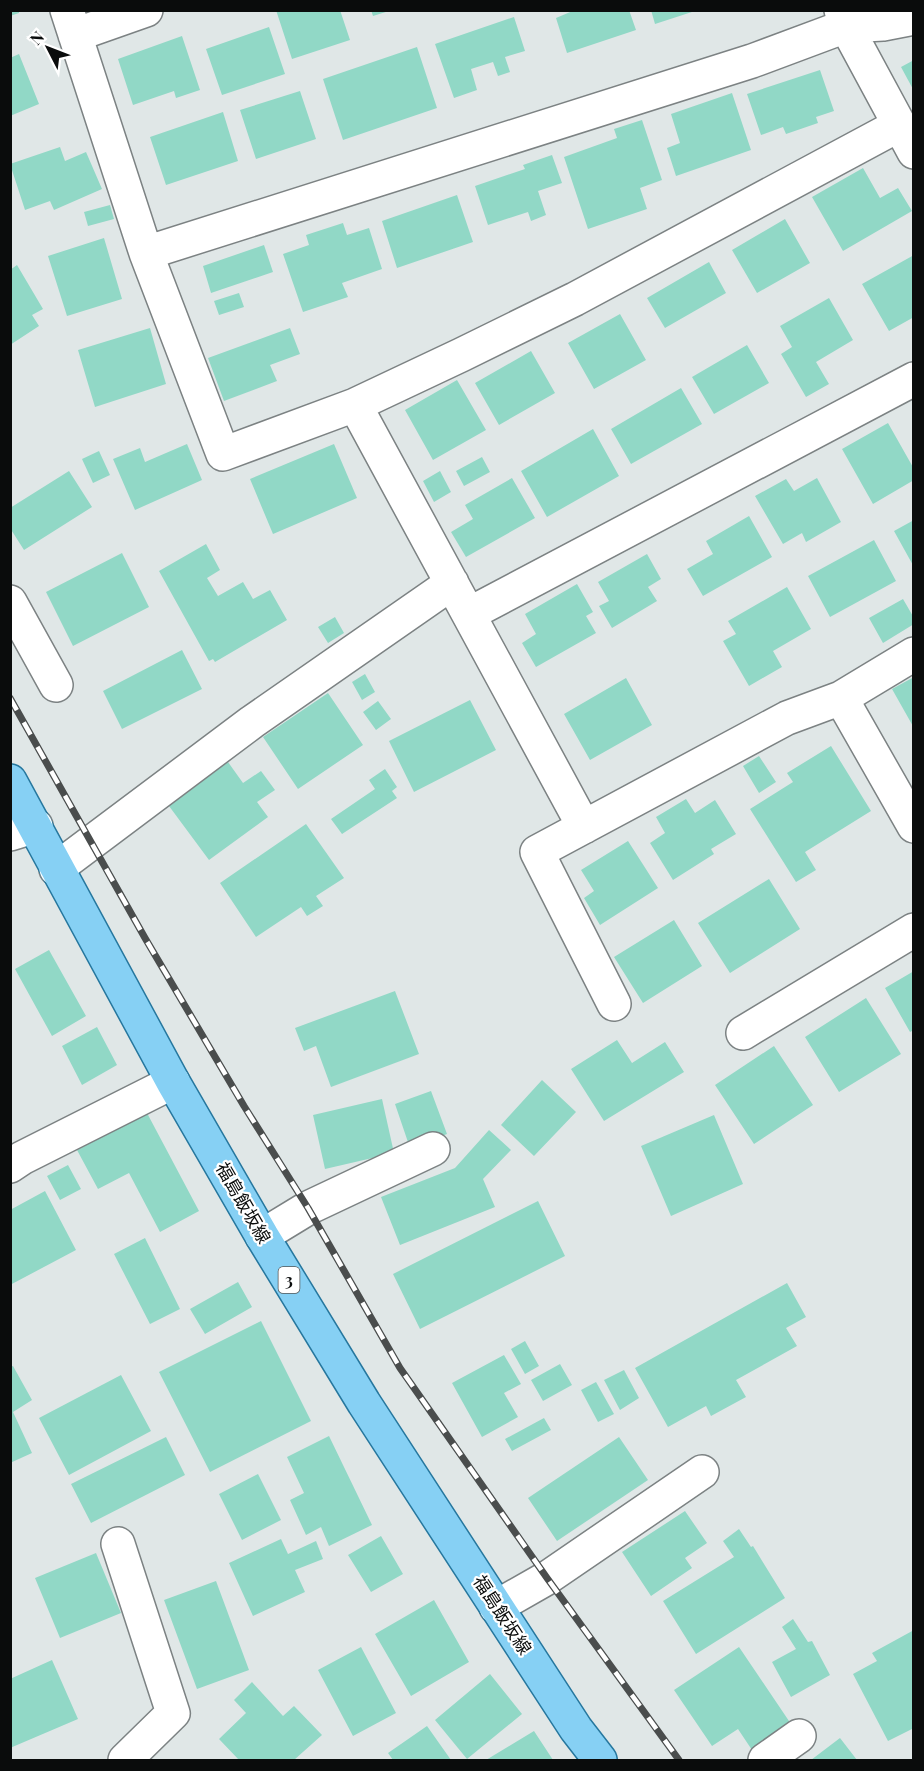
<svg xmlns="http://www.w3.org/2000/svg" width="924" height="1771" viewBox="0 0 924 1771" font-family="'Playfair Display','Noto Sans JP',serif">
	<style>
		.building { fill: #91d8c6 }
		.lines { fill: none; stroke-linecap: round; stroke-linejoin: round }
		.street-casing { stroke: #7c8283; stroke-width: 36 }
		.primary-casing { stroke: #26779e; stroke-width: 36 }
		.street { stroke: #fff; stroke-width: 33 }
		.primary { stroke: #86d0f4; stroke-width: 33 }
		.rail-casing { stroke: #4a4d4d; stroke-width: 7 }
		.rail { stroke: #fff; stroke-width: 4.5; stroke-dasharray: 14; stroke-linecap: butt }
		.labels { text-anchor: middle; stroke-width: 4.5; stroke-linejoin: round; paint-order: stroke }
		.shield { fill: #fff; stroke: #545555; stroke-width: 1.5 }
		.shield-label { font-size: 16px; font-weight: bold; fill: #0a0c0c }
		.street-label { font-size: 18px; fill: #0a0c0c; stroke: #fff }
	</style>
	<rect width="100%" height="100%" fill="#e0e7e7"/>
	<!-- building -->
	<path class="building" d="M10 10H19V13L10 16Z
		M276 10H340L350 40 292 59Z
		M371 10H389V11L373 16Z
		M575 10H629L636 30 567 53 556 18Z
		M651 10H695V11L655 24Z
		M514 17 525 51 505 57 510 72 498 76 493 62 471 69 477 90 454 98 435 44Z
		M269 27 285 74 222 95 206 49Z
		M182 36 200 90 176 98 174 91 133 105 118 59Z
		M417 47 437 108 343 140 323 79Z
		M19 54 39 104 10 116V58Z
		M914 60V91L901 67Z
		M820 70 834 111 816 117 818 123 786 134 783 127 761 135 747 94Z
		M300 91 316 139 256 159 240 110Z
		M732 93 751 150 676 176 667 148 680 143 671 114Z
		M223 112 238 161 166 185 150 137Z
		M642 120 662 180 640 188 647 209 588 229 564 157 617 138 614 129Z
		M60 147 65 161 86 152 102 189 54 210 50 201 25 210 10 164Z
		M552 155 562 183 538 191 546 215 531 221 528 212 488 225 475 186 525 169 523 165Z
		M863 168 880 198 898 188 912 211 843 251 812 197Z
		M457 195 473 242 397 268 382 221Z
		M110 205 114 219 88 226 84 212Z
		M785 219 810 263 757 293 732 250Z
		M343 223 347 235 369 228 382 269 342 283 348 297 303 312 283 254 309 245 306 235Z
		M104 238 122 299 67 316 48 256Z
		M264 245 273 272 211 293 203 266Z
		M914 255V317L889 331 862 284Z
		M709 262 726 293 665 328 647 298Z
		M17 265 43 309 32 315 39 326 10 345V270Z
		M239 293 244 307 219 315 214 301Z
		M829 298 853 340 816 362 829 384 806 397 781 354 792 347 780 326Z
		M620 314 646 360 594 389 568 343Z
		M150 328 166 384 95 407 78 350Z
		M290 328 300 354 270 365 277 381 224 401 208 358Z
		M747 345 769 383 714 414 692 377Z
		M531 351 555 393 499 425 475 383Z
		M457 380 486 430 433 460 405 410Z
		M681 388 702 424 631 464 611 429Z
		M888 423 914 469V480L873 504 842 449Z
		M593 429 619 476 547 517 521 471Z
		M187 444 202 480 135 510 113 459 140 448 145 462Z
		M334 444 357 498 273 534 250 479Z
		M99 451 110 475 93 483 82 459Z
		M482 457 490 472 464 486 456 471Z
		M69 471 92 507 24 550 10 528V508Z
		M440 471 451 492 434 502 423 481Z
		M512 478 535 518 466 557 451 532 473 519 465 505Z
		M817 478 841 522 806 542 802 533 783 544 755 496 786 479 794 491Z
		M749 516 772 557 703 596 687 569 713 554 706 541Z
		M914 520V567L894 531Z
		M874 540 896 581 830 617 808 576Z
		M206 544 220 570 207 578 218 596 243 582 253 599 270 590 287 620 215 662 213 659 209 661 159 571Z
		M122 553 149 607 73 646 46 592Z
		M647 554 661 579 648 587 657 601 612 628 599 606 609 601 598 582Z
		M577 584 593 612 586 616 596 633 536 667 522 643 536 634 525 614Z
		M787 587 811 629 773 651 782 667 749 686 723 641 736 634 728 621Z
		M903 599 914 618V624L883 643 869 618Z
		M335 617 344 633 328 643 318 627Z
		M182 650 202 689 122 729 103 691Z
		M365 674 375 692 362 700 352 682Z
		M914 677V728L892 689Z
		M626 678 652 725 590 760 564 714Z
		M328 693 363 745 298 789 263 737Z
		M470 700 496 750 414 792 389 741Z
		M378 701 391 719 376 730 363 712Z
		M831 746 871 811 805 852 816 870 796 882 750 809 793 782 787 773Z
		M759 756 776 782 759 793 743 766Z
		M228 762 243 783 261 771 275 790 257 802 268 817 209 860 169 806Z
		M385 769 397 787 392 791 397 798 342 834 331 819 375 789 369 780Z
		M686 799 695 813 715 800 736 834 711 849 714 854 673 880 650 843 665 833 656 817Z
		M306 824 344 878 316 896 323 906 307 916 301 907 256 937 220 883Z
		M628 841 658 888 600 925 584 898 594 891 581 870Z
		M769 879 800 929 730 973 698 923Z
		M674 920 702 966 643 1003 614 957Z
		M49 950 86 1016 52 1036 15 969Z
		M914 971V1030L910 1032 885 988Z
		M395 991 419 1054 331 1087 316 1046 304 1051 295 1028Z
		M866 998 901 1054 839 1092 805 1037Z
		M97 1027 117 1065 82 1085 62 1046Z
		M617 1040 632 1063 665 1042 684 1072 604 1121 571 1069Z
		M774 1046 813 1105 754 1144 715 1085Z
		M542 1080 576 1112 534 1156 501 1125Z
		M431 1091 447 1134 410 1148 395 1104Z
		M382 1099 394 1153 325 1169 313 1115Z
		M147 1113 199 1211 160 1232 129 1173 98 1189 77 1150Z
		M714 1115 743 1184 671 1216 641 1146Z
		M489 1130 511 1150 483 1179 495 1207 400 1245 381 1197 455 1168Z
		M68 1165 81 1189 60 1200 47 1176Z
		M45 1191 76 1250 10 1285V1210Z
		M538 1201 565 1256 420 1329 393 1274Z
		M145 1238 180 1309 150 1324 114 1254Z
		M238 1282 252 1307 205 1334 190 1309Z
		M787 1283 806 1317 786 1328 797 1346 736 1380 746 1397 711 1416 706 1406 668 1427 635 1368Z
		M261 1321 311 1421 210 1472 159 1372Z
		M525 1341 539 1366 525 1374 511 1349Z
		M504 1355 521 1384 504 1393 518 1417 482 1437 452 1383Z
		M560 1364 572 1385 543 1401 531 1380Z
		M13 1366 32 1400 13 1412 32 1453 10 1463V1367Z
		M624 1370 639 1398 620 1410 604 1380Z
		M121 1375 151 1431 69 1475 39 1418Z
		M596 1382 614 1414 598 1422 581 1390Z
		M544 1418 551 1430 512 1451 505 1439Z
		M329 1436 372 1525 329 1546 321 1527 306 1535 290 1500 304 1493 287 1457Z
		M166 1437 185 1475 91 1523 71 1484Z
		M619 1437 648 1480 557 1541 528 1498Z
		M258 1474 281 1520 242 1540 219 1494Z
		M685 1511 707 1543 685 1558 692 1568 651 1596 622 1552Z
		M739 1529 751 1547 753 1546 785 1598 696 1654 663 1601 734 1557 723 1541Z
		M381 1536 403 1574 371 1592 348 1555Z
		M281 1539 288 1554 316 1541 323 1559 295 1570 305 1592 253 1616 229 1563Z
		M96 1553 121 1613 60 1638 35 1578Z
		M216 1581 249 1670 197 1689 164 1600Z
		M434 1600 469 1662 411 1696 375 1634Z
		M793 1619 808 1642 812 1641 830 1675 791 1697 772 1662 796 1649 782 1627Z
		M914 1630V1728L888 1741 853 1674 877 1661 872 1653Z
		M361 1647 396 1713 353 1736 318 1670Z
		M739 1647 791 1724 752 1750 738 1729 712 1746 674 1690Z
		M52 1660 78 1719 10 1748V1679Z
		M490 1674 522 1714 467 1759 435 1720Z
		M252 1682 283 1716 294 1706 322 1735 294 1760H239L219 1739 246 1713 234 1700Z
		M427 1726 451 1760H393L388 1753Z
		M534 1731 553 1760H486Z
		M840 1738 857 1760H811Z"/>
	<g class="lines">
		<defs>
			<path id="street" d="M67 10 146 253 223 454 355 405 461 355 575 299 899 125
				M841 10 846 26 914 152
				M75 35 146 10
				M146 253 752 61 846 26 883 24 914 18
				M355 405 584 827
				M10 602 56 685
				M469 614 914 379
				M841 698 914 826
				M10 834 36 826
				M56 869 252 722 452 583
				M614 1004 537 852 787 718 841 698 914 654
				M743 1033 914 930
				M10 1166 22 1158 173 1082
				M262 1236 308 1208 433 1149
				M118 1544 173 1713 125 1760
				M496 1607 547 1578 702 1472
				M765 1760 799 1736"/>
			<path id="primary" d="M10 781 173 1082 262 1236 364 1403 576 1729 600 1760"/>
		</defs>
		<!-- street casing -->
		<use href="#street" class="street-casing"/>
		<!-- primary casing -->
		<use href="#primary" class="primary-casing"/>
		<!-- street -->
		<use href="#street" class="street"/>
		<!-- primary -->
		<use href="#primary" class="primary"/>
		<defs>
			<path id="rail" d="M10 698 145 938 244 1106 308 1208 400 1368 547 1578 679 1760"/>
		</defs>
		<!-- rail casing -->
		<use href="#rail" class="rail-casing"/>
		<!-- rail -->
		<use href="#rail" class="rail"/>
	</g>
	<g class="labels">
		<!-- shield labels -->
		<rect class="shield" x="278.5" y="1267" width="21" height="26" rx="4.5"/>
		<g class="shield-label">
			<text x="289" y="1286">3</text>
		</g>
		<!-- street labels -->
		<g class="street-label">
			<text transform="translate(243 1203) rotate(60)" y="6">福島飯坂線</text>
			<text transform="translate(502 1615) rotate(57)" y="6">福島飯坂線</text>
		</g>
	</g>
	<!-- border -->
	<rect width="924" height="1771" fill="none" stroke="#0a0c0c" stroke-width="24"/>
	<!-- north arrow -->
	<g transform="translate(48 48) rotate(312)" stroke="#ffffff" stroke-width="4.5" paint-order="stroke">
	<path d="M0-4.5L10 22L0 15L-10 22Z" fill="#0a0c0c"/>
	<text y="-9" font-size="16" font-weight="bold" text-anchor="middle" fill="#0a0c0c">N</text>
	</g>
</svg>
